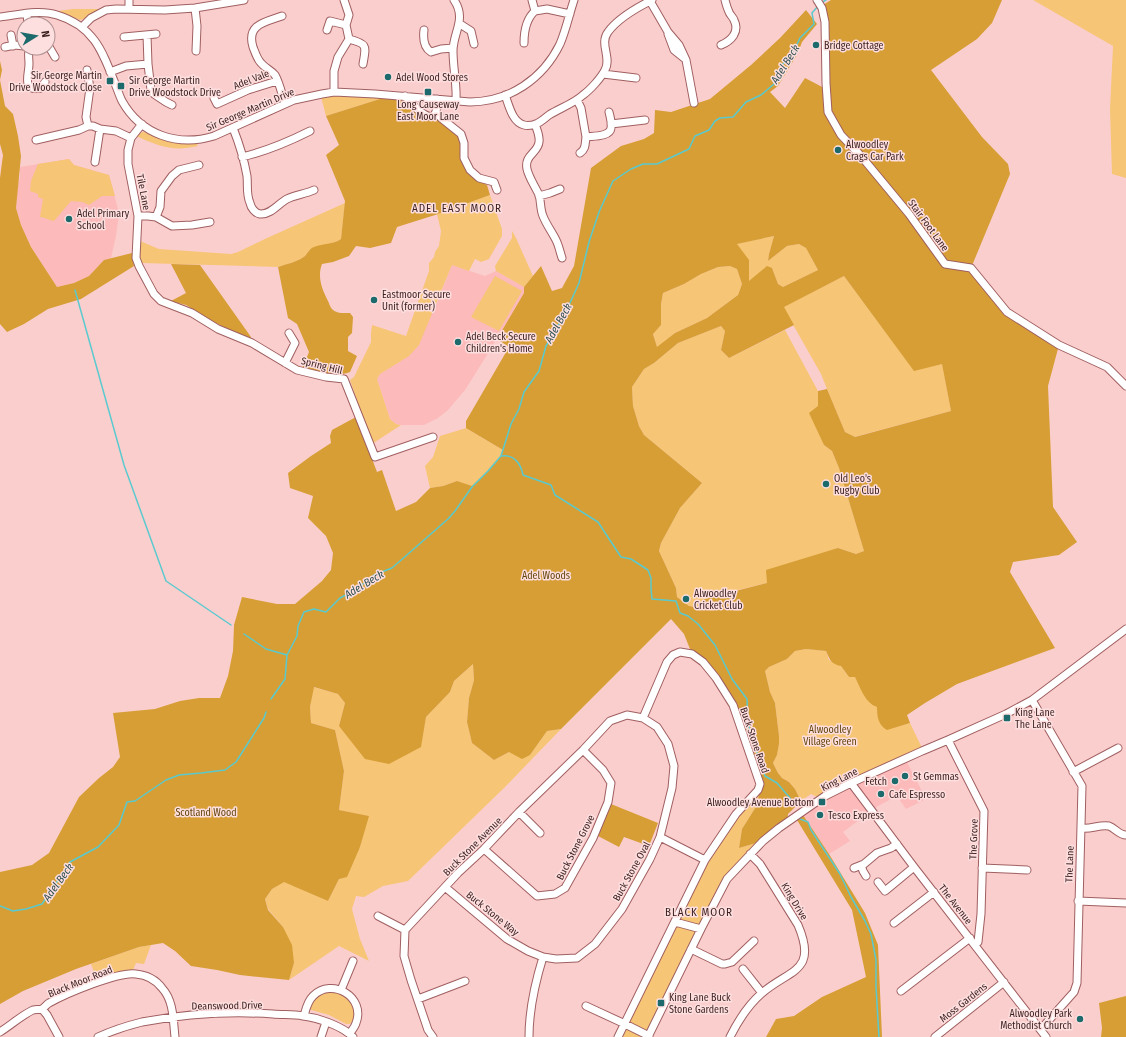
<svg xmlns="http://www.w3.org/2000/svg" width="1126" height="1037" viewBox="0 0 1126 1037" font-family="'Fira Sans Condensed',sans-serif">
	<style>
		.built { fill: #fcbaba }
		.green { fill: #f6c575 }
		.forest { fill: #d69e34; fill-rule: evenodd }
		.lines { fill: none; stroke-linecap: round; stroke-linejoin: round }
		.stream { stroke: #5bcace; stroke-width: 1.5 }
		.minor-casing { stroke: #a05f60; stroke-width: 9 }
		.minor { stroke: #fff; stroke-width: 7 }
		.poi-dot { fill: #1d6a6d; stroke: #fedfdf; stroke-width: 1.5 }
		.labels { text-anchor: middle; stroke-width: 3; stroke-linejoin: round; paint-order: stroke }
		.poi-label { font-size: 10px; fill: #3a1f1f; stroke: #fedfdf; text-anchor: start }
		.street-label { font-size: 10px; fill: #3a1f1f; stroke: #fedfdf }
		.park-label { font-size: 10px; fill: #63460d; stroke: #fedfdf }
		.water-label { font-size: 11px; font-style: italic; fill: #2f5152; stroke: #fedfdf }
		.neighbourhood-label { font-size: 11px; letter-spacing: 1px; fill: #3a1f1f; stroke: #fedfdf }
	</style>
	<rect width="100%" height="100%" fill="#fbcece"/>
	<!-- built -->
	<path class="built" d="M69 159 74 165 109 175 119 213 116 236 111 258 104 260 89 276 74 283 57 287 31 247 21 225 16 208 17 188 20 177V167Z
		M452 265 485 276 496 271 524 287V293L487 355 465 390 448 410 438 418 424 425H401L396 424 390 419 377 379 380 374 387 369 437 303Z
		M907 762 926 799 906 809 897 796 878 806 843 832 850 841 829 854 803 815 835 794Z"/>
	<!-- green -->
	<path class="green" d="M1033 0H1126V178L1112 174 1110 109 1113 46Z
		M73 9H100L86 18 80 20 58 11Z
		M330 95 383 98 326 116 321 97Z
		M143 132C150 133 155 137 161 139 173 144 185 144 197 144L198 146C174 152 158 146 136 136L138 134Z
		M69 159 74 165 109 175 115 196H102L89 205 83 202 71 201 54 221C48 220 45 217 40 217L43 199 38 197V194L30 191 31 181 38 164Z
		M490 195 502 229V236L489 259 481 262 475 259 469 271 452 265 419 345 409 356 380 374 377 379 390 419 396 424 401 425 372 444 350 380 354 377 371 342V333L372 325 406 336 429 271V263L434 257 435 252 439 246 441 231 437 214Z
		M345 203 341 239C332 245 321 245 311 249 308 251 307 254 305 256 298 262 286 264 278 267L141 263 139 257 140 241 159 249 231 254 238 252 267 238Z
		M512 231 516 238 533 276 524 287 496 271 495 266 512 238Z
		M774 236 769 254 768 261 787 246 799 244 806 248 818 270 783 287 778 284 772 268 749 281 736 244Z
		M730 266 737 269 742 284 738 295 707 318 675 333 657 348 653 333 661 325V304L663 293 684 284 701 274 718 267Z
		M495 276 522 291 499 331 471 317Z
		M844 276 914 370 942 363 951 411 854 437 845 432 827 389 821 374 783 307Z
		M721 326 725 331 721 350 729 358 785 330 818 391V406L824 445 832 451 839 468 864 551 856 554 838 548 767 583 704 598 701 608 689 606 677 597 676 588 659 551 661 543 680 508 702 483 644 435 639 426 633 406 632 387 644 369 654 363 678 343Z
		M466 428 503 450 501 456 488 471 472 487 457 481 443 486 430 488 425 466 433 457 440 436Z
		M806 649 826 651 829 660 841 666 849 677H855C862 688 865 700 877 707V712L892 728 910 723 923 750 836 787 817 797 811 794 801 801 795 789 789 782 782 778 778 773 773 763 777 755 779 744V736L775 703 770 692 765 671 769 667 787 659 795 651Z
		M473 664 474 680 469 698 467 722 472 743 494 760 509 752 530 755 547 731 561 729 505 787 471 820 408 881 383 886 364 897 356 896 352 909 360 939 369 961 339 946 289 980 294 963 283 927 268 909 265 899 272 889 284 881 328 901 339 879 360 847 368 816 339 810 344 771 335 730 311 723 310 707 313 687 338 694 345 703 339 726 420 747 426 717 450 692 454 681Z
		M758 790 759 802 742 829 739 848 763 841 727 879 648 1037H618L705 860Z
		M151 945 144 964 136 963 133 970 117 972 109 975 105 974 100 975 97 980 91 964 139 947Z
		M328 992C331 992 335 992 338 993 350 996 361 1014 350 1024H346L329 1015 311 1010 310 1008C314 998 318 995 328 992Z"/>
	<!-- forest -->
	<path class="forest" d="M831 0H1002L992 23 977 39 931 70 982 137 1008 164 1010 174 971 268 1007 312 1059 345 1048 386 1053 507 1077 542 1059 555 1013 562 1010 572 1055 648 957 684 925 703 907 715 910 723 887 730C878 725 877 716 877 707 865 703 860 687 855 677H849L841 666C831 664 830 660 826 651L806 649 795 651 787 659 769 667 765 671 770 692 775 703 779 736V744L777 755 773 763 778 773 782 778 789 782 795 789 801 801 788 814 787 823 763 841 739 848 742 829 759 802 758 790 760 784 733 705 716 678 692 654 684 634 671 619 561 729 547 731 530 755 522 759 509 752 494 760 472 743 467 722 469 698 474 680 473 664 454 681 450 692 426 717 421 747 389 764 365 759 339 726 345 703 338 694 314 687 310 707 311 723 335 730 344 771 339 810 369 816 360 847 347 877 339 879 328 901 284 882 272 889 265 899 268 910 283 927 292 945 294 963 289 980 240 975 217 970 191 966 175 951 163 943 139 947 76 969 23 991 0 1004V872L32 865 49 853 79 797 99 778 113 767 120 757 113 713 155 709 180 701 199 698H220L228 676 233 651 234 625 242 597 277 604H295L322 581 331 570 333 553 326 536 308 518 313 496 290 488 288 473 311 456 331 443 330 436 332 430 356 417 377 472 382 470 396 511 416 502 430 488 443 486 457 481 472 486 488 471 501 456 503 450 466 428V421L509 347 497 339 524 293V287L541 266 552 291 562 288 574 266 591 168 621 146 644 139 654 133 655 110 671 112 710 99 751 65 780 38 806 10 817 24 802 42 798 53 778 86 770 92 785 108 805 78 828 90 823 5ZM774 236 769 254 768 261 787 246 799 244 806 248 818 270 783 287 778 284 772 268 767 266 749 281V260L737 244ZM730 266 737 269 742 284 738 295 707 318 675 333 657 347 653 334 661 325V304L663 293 684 284 701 274 718 267ZM844 276 914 371 942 364 951 411 855 437 845 432 827 389 818 391V406L809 413 824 445 832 451 839 468 864 551 856 554 838 548 766 570 767 583 704 599 700 608 689 606 677 597 676 588 659 551 661 543 680 508 702 483 644 435 639 426 633 406 632 387 644 369 654 363 678 343 721 326 725 331 721 350 729 358 794 325 784 307Z
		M0 61 2 70 0 80 5 106 13 114 18 136 21 156 16 208 21 225 31 247 57 287 74 283 89 276 104 260 132 253 134 266 81 299 48 309 24 324 7 332 0 324V178L3 155 0 144Z
		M383 98 404 100 420 117 429 119H436L459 135 462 143 463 158 477 180 487 185 490 195 435 215 397 227 391 243 370 248 356 246 349 256 333 262 322 264C317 277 322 289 328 301 329 303 330 307 332 309 337 314 344 313 350 313L353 317 352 333 348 337V351L357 356 350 372C334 378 318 372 302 369L309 352 297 324 288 318 278 267C286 264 298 262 305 256 308 253 309 249 314 247 324 243 332 245 341 239L345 201 326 155 339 145 326 116Z
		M171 264 200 265 251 337 250 340 214 322 186 305 171 301 186 293Z
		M611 804 658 823 649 846 624 837 619 847 598 836Z
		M803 815 829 854 865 913 878 945 882 1037H766L776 1019 794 1016 822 997 866 977 852 910 797 820Z
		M1126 996V1037H1101L1102 1028 1099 1003Z"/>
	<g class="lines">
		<!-- stream -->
		<path class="stream" d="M821 3 826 0
			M75 290 124 465 166 581 231 625
			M502 456C514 454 521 464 523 475L551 485 555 495 598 522 621 557 631 559 648 570 651 578V589L652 599 676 601 680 613 688 616 698 624 715 645 732 679 747 699 748 722 751 735 765 776 777 783 790 798 793 805
			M244 634 266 649 287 655
			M271 699 285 679 287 655 297 636 298 626 304 612 314 609 326 612 340 598 357 589 374 575 392 568 448 519 455 511 472 487 488 471 501 456 511 424 519 409 524 392 539 371 546 346 565 314 579 283 589 242 599 212 613 181 631 169 643 164H657L689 149 695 136 709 130 715 121 720 118 733 117 746 102 761 95 774 84 782 65 792 55 800 38 814 24 812 13 818 6
			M800 819 808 822 811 830 840 874 851 897 865 921 871 934 876 960V987L879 1037
			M0 906 13 911 26 909 42 904 51 891 70 862 98 847 119 825 127 802 135 801 166 780 179 775 201 773 225 770 236 762 264 718 266 712"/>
		<defs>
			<path id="minor" d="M129 0V9
				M454 0C467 19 453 32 453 51 453 68 457 84 456 101
				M532 0 535 11 547 9 570 14
				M817 0 822 8 825 22 826 83 828 112 841 135 861 156 909 214 945 264 971 268 1007 312 1059 345 1107 367 1126 386
				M650 1 668 32 679 45 686 60 694 103
				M195 8 197 26 196 51
				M27 14 28 24
				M282 16C266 22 246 24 253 47 255 52 257 59 261 63 265 68 271 70 275 75 280 84 282 95 285 104
				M0 17C18 15 39 9 57 15 93 26 102 50 114 81 117 88 119 95 122 101 141 135 178 147 214 136L294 100 322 94 334 92 375 94 470 102C509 102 543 79 560 44 566 30 569 15 574 0
				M460 24 471 31 474 44
				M82 27 91 18 106 10 116 9 165 10 195 8 244 0
				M327 30 330 21 346 25
				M424 30C423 38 423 47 431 52L441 49 453 48
				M668 34 674 50 684 58
				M11 35 13 46
				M147 35 148 64 151 90 154 94 166 102 172 105
				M124 37 156 34
				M349 39C368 44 366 46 363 64
				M524 43C524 32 526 19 535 11
				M48 45 55 57
				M721 45C731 41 740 32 734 20 733 17 730 15 729 12 727 8 726 4 725 0
				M5 47 15 45 24 46
				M29 48C28 54 29 59 29 64 29 75 21 92 41 88L45 82
				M87 70 90 88 86 117 88 126
				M110 72 126 66 148 64
				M603 74 636 78
				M334 92V71L338 57 349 39 346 25 349 15 344 0
				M505 95C509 105 512 122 524 125 528 126 533 125 536 124 541 122 545 118 549 115 560 108 573 104 583 95 590 90 601 78 605 70 612 58 599 44 608 32 618 18 636 8 652 0
				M405 96C414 107 439 134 437 99
				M214 98 217 104 248 90 277 81
				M577 100 581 108 586 137C593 136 610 137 611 128 612 123 610 116 609 112
				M436 112 441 118 461 134 464 143V158L470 170 479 178 494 182 497 190
				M142 124 131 138 128 150V164L138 216 136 258 139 266 154 294 161 301 192 313 218 329 252 343 297 370 326 377 344 379 375 457 433 437
				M535 124C537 130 540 136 539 142 538 153 524 155 527 169 529 178 535 186 539 195 541 201 540 209 543 216 546 224 552 232 556 240 559 246 560 252 562 258
				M611 124 645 120
				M233 128C239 143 244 159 247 176 248 185 246 194 250 203 251 208 255 213 260 214 271 215 279 203 287 199 295 195 305 194 314 190
				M36 140 79 130 88 126H93L100 129 116 131 131 138
				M580 153C586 149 585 144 586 137
				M242 157C267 151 288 142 310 131
				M95 162 100 129
				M539 196 550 193 560 189
				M138 216H148L156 217 172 226 192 225 210 222
				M156 217 160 207 161 191 172 176 179 170 199 165
				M285 363 295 343 289 333
				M1032 700 1082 786 1077 983 1074 992 1041 1029
				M948 740 984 811 981 914 978 942 975 945
				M1073 772 1118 748
				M851 783 914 867 1046 1037
				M519 812 540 833
				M1081 828C1090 830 1100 824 1109 826 1115 828 1119 835 1126 835
				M660 837 705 860
				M484 849 537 896 555 894 565 888 593 838 608 802 611 783 603 770 583 750
				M861 865 863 871 866 876
				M854 868 864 864 877 853 891 848 897 844
				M982 868 1027 870
				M878 882 885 891 914 867
				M1078 901 1126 903
				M378 916 405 930
				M675 922 701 929
				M894 923 934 892
				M691 949 722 964H725L732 962 754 941
				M743 969 762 993
				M341 990 353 961
				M901 991 970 938
				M418 999 465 981
				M586 1006 625 1024 649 1036
				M42 1009 47 1015 59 1037
				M304 1016C306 1009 307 1002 313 996 332 977 366 997 356 1023 355 1027 352 1030 350 1033
				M0 1032C11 1025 22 1015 33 1010 36 1009 40 1010 42 1009 45 1007 47 1004 49 1003 65 994 119 971 136 974 146 975 156 980 162 988 174 1001 173 1020 175 1037
				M98 1037C109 1032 130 1025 142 1022 185 1014 229 1011 273 1014 283 1015 293 1014 303 1016 319 1018 342 1026 353 1037
				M321 1037 326 1022
				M433 1037 428 1030 411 980 404 956 405 930 458 873 484 849 519 812 583 750 610 721 627 715 643 718 657 727 668 744 674 766 672 788 660 837 650 859 622 909 595 944 577 958 556 959 543 957 528 951 507 939 445 887
				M529 1037C529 1008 535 983 543 957
				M618 1037 705 860 736 814 758 790 760 784 733 705 716 678 703 662 692 654 680 652 673 655 667 662 643 718
				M648 1037 701 929 727 879 763 841 779 828 825 796 851 783 922 751 948 740 1006 714 1032 700 1126 629
				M730 1037C738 1021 748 1005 762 993 790 969 818 972 798 925L760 864 750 854
				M935 1037 1004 982"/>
		</defs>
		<!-- minor casing -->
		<use href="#minor" class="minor-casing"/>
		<!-- minor -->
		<use href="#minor" class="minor"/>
	</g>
	<!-- markers -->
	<g class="poi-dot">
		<circle cx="816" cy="45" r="4"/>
		<circle cx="388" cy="77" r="4"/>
		<rect x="106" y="77" width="8" height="8" rx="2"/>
		<rect x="117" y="82" width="8" height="8" rx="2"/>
		<rect x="424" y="88" width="8" height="8" rx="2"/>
		<circle cx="838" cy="150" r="4"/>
		<circle cx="69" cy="219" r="4"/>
		<circle cx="374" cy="300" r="4"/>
		<circle cx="458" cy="342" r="4"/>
		<circle cx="826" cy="484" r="4"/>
		<circle cx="686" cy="599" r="4"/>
		<rect x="1003" y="714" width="8" height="8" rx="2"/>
		<circle cx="905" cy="776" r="4"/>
		<circle cx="895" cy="781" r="4"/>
		<circle cx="881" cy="794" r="4"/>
		<rect x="818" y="798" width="8" height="8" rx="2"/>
		<circle cx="820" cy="815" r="4"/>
		<rect x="657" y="999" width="8" height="8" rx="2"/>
		<circle cx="1080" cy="1019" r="4"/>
	</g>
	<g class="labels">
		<!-- poi labels -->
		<g class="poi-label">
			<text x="824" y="49">Bridge Cottage</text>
			<text x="102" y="79" text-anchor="end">Sir George Martin<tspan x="102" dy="12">Drive Woodstock Close</tspan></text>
			<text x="396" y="81">Adel Wood Stores</text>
			<text x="129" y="84">Sir George Martin<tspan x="129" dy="12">Drive Woodstock Drive</tspan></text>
			<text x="428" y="108" text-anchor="middle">Long Causeway<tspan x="428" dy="12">East Moor Lane</tspan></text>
			<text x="846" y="148">Alwoodley<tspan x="846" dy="12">Crags Car Park</tspan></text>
			<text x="77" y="217">Adel Primary<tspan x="77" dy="12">School</tspan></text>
			<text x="382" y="298">Eastmoor Secure<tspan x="382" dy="12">Unit (former)</tspan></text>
			<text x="466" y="340">Adel Beck Secure<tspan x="466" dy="12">Children's Home</tspan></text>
			<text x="834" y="482">Old Leo's<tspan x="834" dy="12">Rugby Club</tspan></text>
			<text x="694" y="597">Alwoodley<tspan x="694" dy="12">Cricket Club</tspan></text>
			<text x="1015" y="716">King Lane<tspan x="1015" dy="12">The Lane</tspan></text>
			<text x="913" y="780">St Gemmas</text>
			<text x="887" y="785" text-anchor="end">Fetch</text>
			<text x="889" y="798">Cafe Espresso</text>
			<text x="814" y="806" text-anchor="end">Alwoodley Avenue Bottom</text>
			<text x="828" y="819">Tesco Express</text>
			<text x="669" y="1001">King Lane Buck<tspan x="669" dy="12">Stone Gardens</tspan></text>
			<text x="1072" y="1017" text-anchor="end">Alwoodley Park<tspan x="1072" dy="12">Methodist Church</tspan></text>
		</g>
		<!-- street labels -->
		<g class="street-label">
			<text transform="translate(251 79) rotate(-21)" y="4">Adel Vale</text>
			<text transform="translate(250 109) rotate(-23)" y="4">Sir George Martin Drive</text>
			<text transform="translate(144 192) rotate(79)" y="4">Tile Lane</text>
			<text transform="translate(929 225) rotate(54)" y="4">Stair Foot Lane</text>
			<text transform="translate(322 365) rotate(14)" y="4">Spring Hill</text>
			<text transform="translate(755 740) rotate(71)" y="4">Buck Stone Road</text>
			<text transform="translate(839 779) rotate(-27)" y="4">King Lane</text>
			<text transform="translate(973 839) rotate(-88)" y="4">The Grove</text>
			<text transform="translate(472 846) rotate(-45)" y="4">Buck Stone Avenue</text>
			<text transform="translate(575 847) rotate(-63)" y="4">Buck Stone Grove</text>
			<text transform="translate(1069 864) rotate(-88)" y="4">The Lane</text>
			<text transform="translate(631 871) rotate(-61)" y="4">Buck Stone Oval</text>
			<text transform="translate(795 901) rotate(59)" y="4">King Drive</text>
			<text transform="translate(956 904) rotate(52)" y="4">The Avenue</text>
			<text transform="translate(493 913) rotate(39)" y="4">Buck Stone Way</text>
			<text transform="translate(80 981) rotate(-22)" y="4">Black Moor Road</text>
			<text transform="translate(963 1002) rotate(-38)" y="4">Moss Gardens</text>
			<text transform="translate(227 1005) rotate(-1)" y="4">Deanswood Drive</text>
		</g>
		<!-- park labels -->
		<g class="park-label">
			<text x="546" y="579">Adel Woods</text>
			<text x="830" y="733">Alwoodley<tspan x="830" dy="12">Village Green</tspan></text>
			<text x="206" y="816">Scotland Wood</text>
		</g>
		<!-- water labels -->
		<g class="water-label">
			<text transform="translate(785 64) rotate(-58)" y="4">Adel Beck</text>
			<text transform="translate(558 323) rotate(-61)" y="4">Adel Beck</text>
			<text transform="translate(364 584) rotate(-31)" y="4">Adel Beck</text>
			<text transform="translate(58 882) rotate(-54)" y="4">Adel Beck</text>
		</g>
		<!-- neighbourhood labels -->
		<g class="neighbourhood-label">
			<text x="457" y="212">ADEL EAST MOOR</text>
			<text x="699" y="916">BLACK MOOR</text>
		</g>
	</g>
	<!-- north arrow -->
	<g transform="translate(36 36) rotate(79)"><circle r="19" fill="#fedfdf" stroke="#b09292"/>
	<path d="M0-3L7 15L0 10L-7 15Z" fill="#1d6a6d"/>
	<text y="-6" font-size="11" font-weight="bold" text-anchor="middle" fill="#3a1f1f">N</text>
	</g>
</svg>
